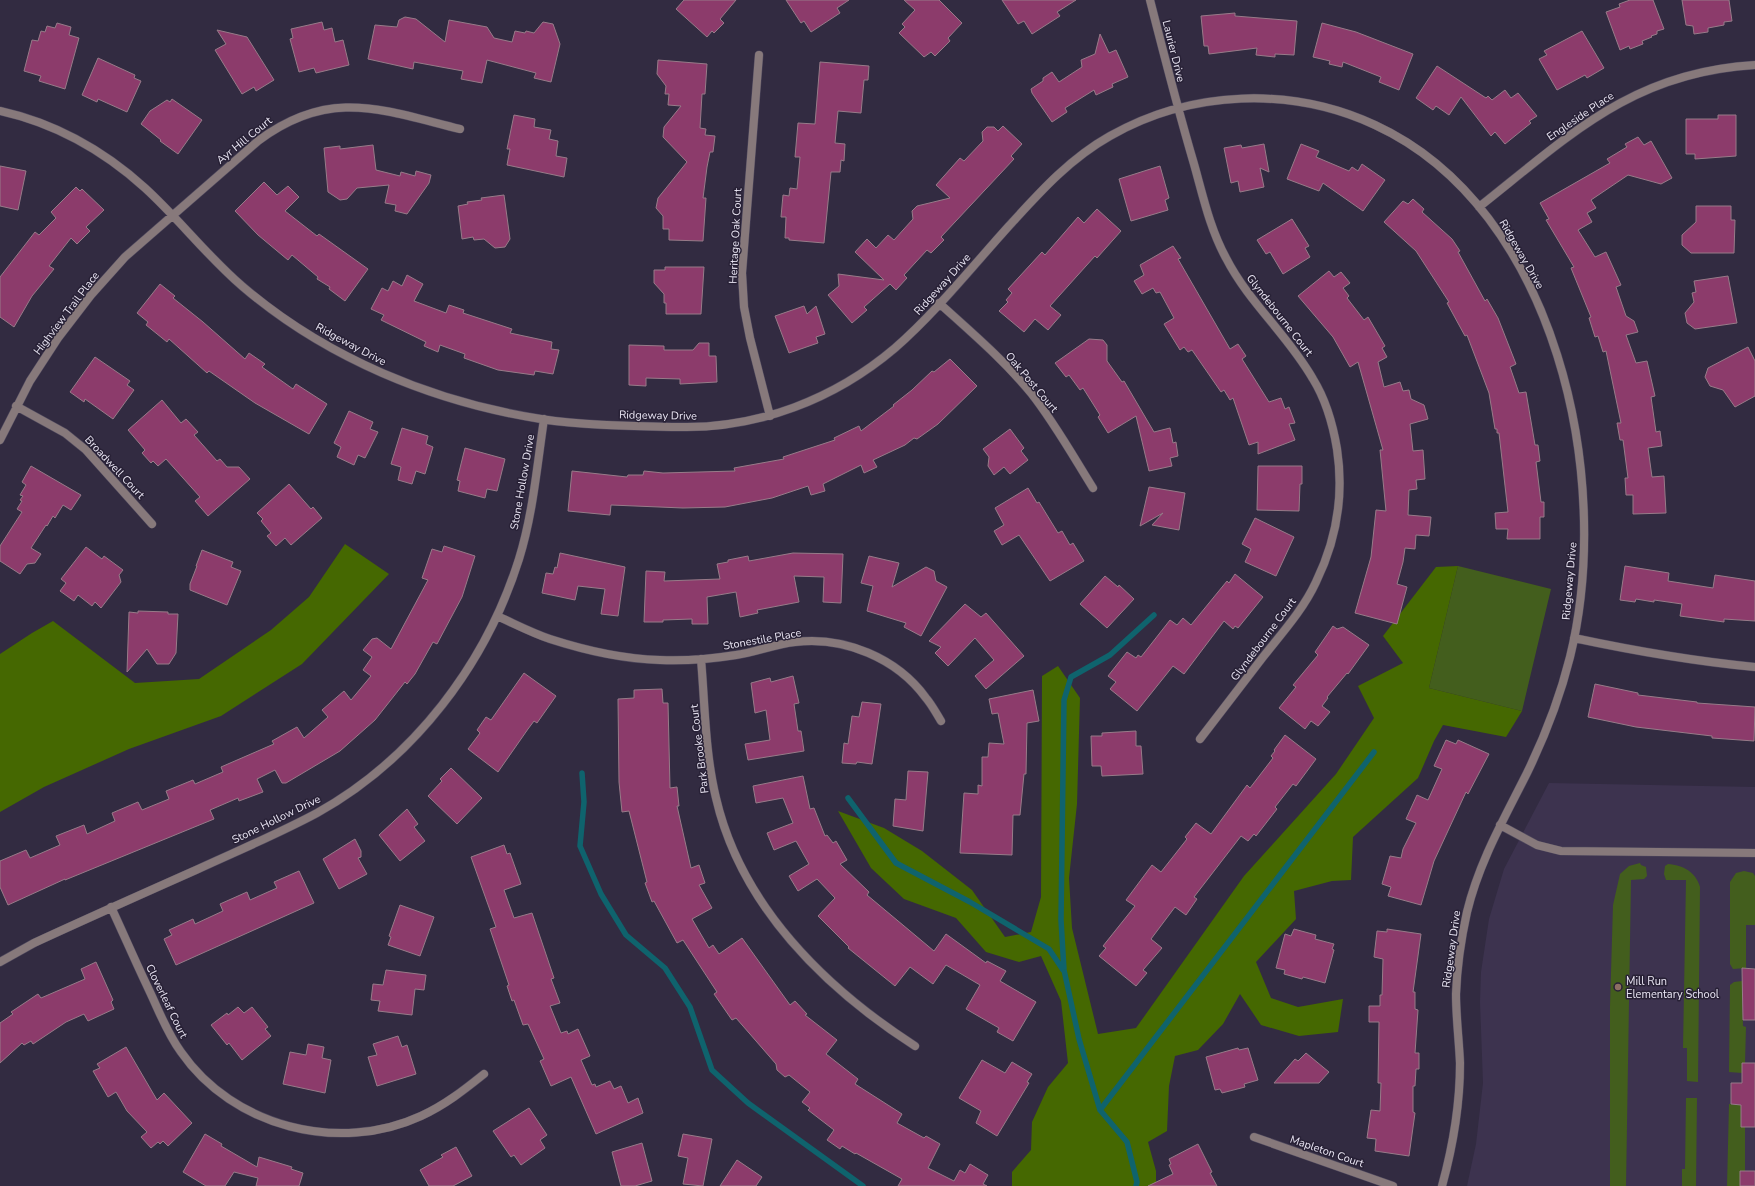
<svg xmlns="http://www.w3.org/2000/svg" width="1755" height="1186" viewBox="0 0 1755 1186" font-family="'Nunito Sans',sans-serif">
	<style>
		.built { fill: #3d334f }
		.green { fill: #435e1d }
		.forest { fill: #456801 }
		.lines { fill: none; stroke-linecap: round; stroke-linejoin: round }
		.stream { stroke: #0f636d; stroke-width: 5.5 }
		.building { fill: #8c3b6b; stroke: #977b89 }
		.street-casing { stroke: #4f495e; stroke-width: 9 }
		.street { stroke: #87797b; stroke-width: 8 }
		.education-dot { fill: #8d6e63; stroke: #282136; stroke-width: 1.5 }
		.labels { text-anchor: middle; stroke-width: 3; stroke-linejoin: round; paint-order: stroke }
		.street-label { font-size: 11px; fill: #eae6f4; stroke: #282136 }
		.poi-label { font-size: 11px; fill: #eae6f4; stroke: #282136; text-anchor: start }
	</style>
	<rect width="100%" height="100%" fill="#322b41"/>
	<!-- built -->
	<path class="built" d="M1549 783 1755 787V1186H1467L1476 1144 1483 1083 1480 1002 1481 972 1489 919 1504 869Z"/>
	<!-- green -->
	<path class="green" d="M1458 566 1551 589 1522 711 1429 688Z
		M1640 863 1641 865 1646 867 1647 876 1644 879 1631 880 1626 1186H1610V1006L1613 905 1620 874 1629 866Z
		M1668 864C1683 865 1696 872 1700 887L1698 1082 1687 1081V1048H1683L1686 880H1666L1664 874 1665 866Z
		M1744 871 1753 873 1755 876V925H1746V968L1733 969 1730 964V882L1736 873Z
		M1742 981 1743 1026 1746 1027 1745 1063 1742 1064V1073L1729 1072 1730 985 1734 982Z
		M1686 1098H1697L1696 1186H1682V1169H1685Z
		M1729 1104 1741 1105V1127H1745V1171H1740V1186H1727Z"/>
	<!-- forest -->
	<path class="forest" d="M345 544 389 574 302 664 221 716 129 749 44 787 0 812V654L32 633 53 621 135 683 199 679 271 630 309 597Z
		M1458 566 1429 688 1522 711 1506 737 1443 725 1434 741 1418 778 1353 837 1351 880 1332 881 1294 891 1296 919 1256 962 1271 998 1298 1007 1343 999 1338 1032 1299 1036 1261 1025 1240 994 1223 1024 1198 1050 1175 1056 1169 1086 1167 1131 1148 1142 1156 1171V1186H1012V1172L1031 1150 1032 1122 1048 1087 1068 1063 1061 1001 1041 956 1019 962 986 952 956 918 904 899 871 868 838 811 884 828 922 851 972 890 1005 937 1031 932 1041 897 1042 676 1058 666 1080 698 1077 804 1069 878 1072 928 1098 1034 1136 1028 1244 876 1336 774 1374 718 1358 686 1403 663 1383 636 1436 567Z"/>
	<g class="lines">
		<!-- stream -->
		<path class="stream" d="M582 773 584 802 580 846 601 894 626 935 665 968 690 1007 712 1070 748 1103 863 1186
			M848 798 896 863 970 902 1049 949 1063 970
			M1100 1110 1374 752
			M1136 1186 1137 1182 1127 1142 1100 1110 1079 1039 1064 970 1061 920 1064 700 1071 677 1110 655 1154 615"/>
	</g>
	<!-- building -->
	<path class="building" d="M684 0H736L720 19 724 23 714 33 712 31 707 37 676 9Z
		M786 0H849L837 8 840 13 811 32 804 21 801 23Z
		M904 0H939L962 23 948 38 950 41 935 56 931 52 924 57 899 33 905 27 902 24 915 10Z
		M1002 0H1076L1057 12 1060 16 1032 34 1024 21 1018 24Z
		M1630 0H1653L1664 29 1657 31V34L1651 36 1652 37 1642 41 1643 44 1630 49 1629 46 1620 50 1606 12 1620 7 1619 4Z
		M1682 0H1729L1732 21 1724 22V25L1708 28V32L1694 34 1693 26 1686 25Z
		M1235 13V16L1297 21 1294 55 1275 54V57L1256 55 1257 48 1209 54 1208 46H1204L1201 16Z
		M405 17 416 19 445 42 449 20 487 27 494 38 512 42 515 31 525 33 526 31 534 33 543 22 553 24 560 44 551 82 534 78 536 73 487 60 482 83 461 79 463 71 414 62 413 69 368 59 375 25 397 27 399 20Z
		M322 22 324 30 332 28 335 42 343 40 349 65 316 73 314 68 299 72 290 39 293 38 291 29Z
		M57 23 71 27 69 35 79 38 65 89 39 81 41 76 24 71 32 40 38 41 41 31 45 32 47 26 55 28Z
		M1322 23 1356 32 1413 54 1399 90 1379 82 1381 77 1343 62 1342 67 1329 64 1330 61 1313 57Z
		M217 30 247 37 274 80 256 91 254 87 242 94 215 50 226 44Z
		M1582 31 1604 68 1587 78 1585 75 1557 90 1539 59 1547 55 1544 51Z
		M1100 34 1109 53 1116 50 1128 77 1112 84 1113 87 1096 95 1094 90 1065 108 1067 112 1052 122 1032 93 1031 89 1043 81V78L1052 72 1059 82 1082 67 1081 60 1095 54Z
		M98 58 135 75 134 78 141 81 127 112 98 99 97 102 82 95Z
		M658 60 707 64 705 94H702L700 128 706 129 705 135 715 136 713 152H710L707 167 703 198H706L703 241 669 240V229H663V216L656 208 658 198 687 162 663 137 664 127 681 106 668 105 669 94H665L666 86 657 74Z
		M820 62 869 66 868 80H864L861 113 838 111 835 143 845 144 844 161 841 160 840 172H831L824 243 789 240V238H785L786 217H781L783 195 789 196 790 188 797 189 800 157H795L798 123 815 124Z
		M1437 66 1486 98 1488 96 1492 100 1505 90 1511 98 1518 93 1537 116 1529 121 1531 123 1505 144 1495 132 1491 136 1461 97 1449 115 1436 106 1433 110 1416 98Z
		M172 99 202 120 178 154 160 141 161 140 141 124 150 111 167 100 170 102Z
		M514 115 535 119 534 127 551 130 549 139 558 141 556 156 567 158 564 177 507 165 510 149H507Z
		M1718 115H1736V156L1695 159V154H1686V119H1718Z
		M1003 126 1022 144 1011 156 1014 159 941 237 944 240 931 253 927 250 904 275 907 278 896 290 890 284 864 307 867 310 852 323 828 295 839 286 838 274 884 280 855 252 867 239 876 248 888 235 894 240 913 219 912 211 917 206 950 198 936 185 960 158 964 161 983 141 982 132 987 127H994L998 131Z
		M1638 137 1644 145 1651 141 1672 178 1661 184 1628 175 1591 200 1596 208 1587 213 1592 222 1578 230 1595 257 1606 252 1621 285 1616 287 1626 316 1634 321 1638 332 1626 335 1636 363 1647 361 1655 396 1651 397 1656 432 1660 431 1662 446 1648 448 1652 477 1664 476 1666 513 1633 514V495H1626L1625 478H1628L1623 440H1620L1617 423H1621L1606 351 1603 352 1598 336 1595 337 1589 318 1591 317 1571 268 1574 267 1546 220 1549 219 1540 203 1610 163 1607 159 1627 147 1625 144Z
		M1264 144 1269 172 1260 168 1264 187 1240 192 1238 181 1231 183 1224 148 1241 145 1242 148Z
		M1301 144 1319 151 1316 157 1349 171 1352 167 1358 171 1362 164 1385 180 1363 211 1323 183 1319 191 1287 179Z
		M373 145 376 170 400 176 401 172 415 176 416 171 431 175 429 183 407 214 395 211 396 205 385 203 389 185 357 188 347 199 340 200 328 192 324 148 340 146V149Z
		M0 166 26 171 18 210 0 206Z
		M1160 166 1169 198 1165 200 1168 210 1131 221 1119 179Z
		M264 182 277 195 288 186 299 197 285 211 317 236 319 234 368 269 345 301 329 289 330 287 317 279 318 277 292 255 288 260 258 235 235 211Z
		M76 187 80 191 82 189 104 210 86 227 90 231 77 244 71 238 49 266 54 269 32 296 14 327 0 317V277L35 232 39 235 56 218 51 212Z
		M504 195 510 239 505 247 495 248 484 239 474 240 473 237 462 239 458 206 468 204 467 202 482 200 481 198Z
		M1413 199 1424 209 1422 212 1452 239 1460 251 1458 252 1485 301 1487 299 1498 318 1516 364 1510 367 1519 393 1526 392 1535 445H1538L1540 461 1536 462 1541 502H1544V517H1540V539H1507L1508 529H1496L1495 513 1508 512 1499 433H1497V429H1495L1489 393 1467 335 1465 336 1447 303 1449 302 1416 251 1384 222 1403 201 1408 204Z
		M1696 206H1731V220H1735L1734 253H1691L1682 245V235L1696 222Z
		M1097 209 1121 231 1097 258 1095 256 1050 306 1061 315 1048 330 1035 319 1024 332 999 311 1008 302 1006 300 1012 293 1008 289 1042 252 1045 255 1078 217 1084 223Z
		M1292 219 1309 246 1305 248 1310 257 1283 274 1270 252 1266 254 1257 240Z
		M1173 246 1181 258 1178 259 1230 349 1238 344 1246 356 1242 359 1269 402 1281 398 1285 409 1289 407 1295 423 1289 424 1295 440 1258 454V442L1249 445 1233 398 1230 400 1224 390 1221 392 1192 350 1188 352 1184 347 1180 350 1164 324 1174 318 1160 292 1156 293 1153 288 1142 294 1134 281 1144 275 1140 265Z
		M665 267H704L701 314H666V303H664V294L654 283V270H665Z
		M1329 271 1334 277 1341 272 1350 283 1343 288 1349 296 1347 298 1364 320 1368 317 1385 346 1382 348 1387 357 1378 362 1384 387 1400 382 1403 391 1409 390 1411 399 1424 405 1428 419 1410 424 1413 451 1423 450 1425 479 1416 480 1417 489 1409 490 1408 515 1431 517 1429 536 1416 535 1415 549 1405 548 1403 562 1397 584 1407 587 1397 624 1355 613 1371 557 1376 510 1386 511 1380 450H1383L1358 362 1350 367 1333 337 1298 296Z
		M407 275 423 284 414 301 446 313 449 305 464 310 463 313 512 329 510 333 552 342 551 349 559 350 553 374 535 371 534 375 498 370 464 358 465 354 440 345 438 352 424 346 426 342 381 320 384 315 371 309 382 288 388 291 393 281 402 286Z
		M1728 276 1737 323 1695 329 1687 323 1685 313 1694 302 1692 293 1696 292 1694 281Z
		M160 284 175 296 173 298 203 322 245 359 249 353 265 364 262 367 293 389 296 384 327 404 309 434 255 403 209 371 207 373 169 339 167 342 146 325 148 322 137 313Z
		M804 306 807 314 816 306 825 334 816 337 818 343 789 353 775 316Z
		M1089 339 1103 340 1107 345V361L1122 382 1124 381 1154 432 1170 428 1173 443 1176 442 1178 456 1170 458 1172 466 1149 471 1136 416 1108 433 1098 417 1100 415 1083 388 1080 390 1069 375 1066 377 1055 363Z
		M699 343H709V356H716L717 382 680 384V379L646 378V386L629 385V345L664 346V350H693Z
		M1748 347 1755 361V396L1735 407 1723 390 1710 386 1705 377 1708 368Z
		M95 357 130 381 127 385 134 390 113 419 85 399 84 402 70 392Z
		M950 359 977 386 938 424 917 439 914 438 905 445 873 460 877 467 864 473 861 465 823 484 825 491 811 495 808 486 772 498 725 507 683 508 611 505 610 515 568 511 572 471 627 477 628 475H643L644 471 663 473 735 471 734 468 784 459 783 457 835 440 834 438 859 426 861 431 894 406 893 405 912 390 932 371 934 372Z
		M162 400 181 423 186 419 198 432 194 435 217 461 220 459 227 467H239L250 479 208 516 195 501 200 497 166 459 158 466 153 461 151 463 142 453 145 450 128 430Z
		M349 411 373 422 370 429 378 432 365 458 358 455 354 465 337 457 341 447 334 443Z
		M402 428 428 436 426 444 433 447 425 474 416 471 412 484 398 480 401 467 391 464Z
		M1010 429 1024 448 1021 451 1028 460 1010 474 1004 467 994 475 988 466 989 457 983 449Z
		M465 448 505 459 497 491 487 489 485 498 458 491 460 481 457 480Z
		M31 466 81 495 71 510 63 505 55 518 53 516 47 526 46 525 31 548 41 554 35 563 27 564 20 574 0 561V546L22 512 17 509 22 501 20 500 23 496 20 495 26 485 22 482Z
		M1258 466H1302V484H1300L1299 511 1257 510Z
		M289 484 311 509 313 507 322 518 291 545 285 538 276 546 267 536 271 533 261 521 263 519 257 513Z
		M1149 487 1185 493 1179 530 1152 525 1163 513 1140 526Z
		M1028 488 1037 503 1039 502 1058 533 1062 531 1070 545 1073 543 1084 561 1050 581 1019 535 1002 545 994 531 1004 525 995 508Z
		M1255 518 1294 537 1276 576 1245 562 1251 549 1242 544Z
		M444 546 475 556 462 597 437 644 433 642 415 674 407 684 405 682 375 720 340 751 286 783H282L275 770 257 779 263 792 239 801 238 798 210 810 214 819 65 880V879L8 905 0 887V861L26 850 30 858 60 845 56 836 84 825 87 834 115 821 112 813 138 802 142 810 169 799 166 791 193 780 195 784 223 772 221 767 274 744 272 741 297 727 304 738 328 717 322 710 344 691 351 700 371 676 363 670 372 657 363 650 372 639 377 638 391 649 428 580 422 578 432 549 442 552Z
		M86 547 102 559 104 556 123 570 119 575 121 582 101 608 95 602 92 606 78 595 74 601 60 591 66 583 61 579Z
		M202 550 233 562 231 567 241 571 227 605 190 590V584L197 566H196Z
		M560 553 625 567 618 616 601 614 605 589 578 586 575 600 542 593 546 573 553 574 555 567 557 568Z
		M793 553 843 554 841 603 823 602 824 577 794 576 799 602 757 610 758 613 740 617 736 592 707 597 708 624H692V619L663 620V622H644L646 571 665 572 664 581 720 579 717 564 728 562V560L748 556 749 561Z
		M869 556 899 563 892 587 926 567 934 571 936 581 947 587 921 636 904 627 906 623 867 611 873 586 861 583Z
		M1625 566 1669 573 1668 581 1713 588 1715 575 1755 581V621L1724 619V622L1680 616 1682 604 1654 600V602L1636 599 1635 602 1620 600Z
		M1235 574 1263 597 1238 628 1235 626 1233 629 1224 621 1184 674 1173 666 1137 711 1110 689 1116 682 1108 676 1127 652 1136 658 1138 655 1141 657 1170 620 1177 625 1183 618 1191 625 1227 581 1229 583Z
		M1105 576 1118 587 1119 585 1134 599 1107 628 1080 604Z
		M965 604 981 617 986 613 1024 656 986 689 975 676 994 660 975 638 948 666 935 653 941 647 929 641Z
		M138 611 168 612V614H178L176 653 169 664H157L147 649 127 672 129 612 138 613Z
		M1333 626 1337 629 1343 627 1369 645 1348 674 1347 673 1327 697 1328 698 1322 706 1330 712 1318 726 1311 721 1305 729 1279 708 1296 687 1293 685 1318 655 1315 652Z
		M524 673 556 696 537 723 534 721 528 729 498 772 468 749 480 733 477 730 486 717 491 720Z
		M793 676 799 703 794 704 798 731H801L804 751 748 760 745 744 770 740 766 710 755 713 751 683 770 678 771 682Z
		M1595 684 1638 693V695L1697 702V703L1755 707 1754 741 1712 738V736L1636 727 1588 717Z
		M662 689 663 703H668L670 788 677 787 679 806H677L691 868 699 865 705 883 699 885 712 908 692 919 709 948 713 945 719 954 742 938 790 1005 795 1001 807 1014 805 1015 837 1040 826 1054 858 1079 855 1084 902 1114 897 1123 924 1138 926 1136 940 1144 928 1168 954 1181 960 1170 965 1173 970 1164 988 1175 983 1184 987 1186H898L902 1179 856 1153 855 1154 842 1146 840 1149 827 1140 834 1130 808 1110 810 1108 802 1102 810 1092 789 1075 785 1077 777 1070 776 1064 736 1018 732 1020 714 994 717 992 683 940 677 943 654 901 652 902 645 883 647 882 629 811 622 812 619 782 618 699 634 698V690Z
		M1033 690 1039 721 1027 723 1026 774H1024L1020 815H1013L1012 855 960 853 964 793 978 794V785L982 786V757H988L989 743 1004 744 998 713 992 714 989 699Z
		M862 702 881 704 872 764 857 762 856 764 842 763 844 743 848 744 852 716 859 717Z
		M1136 731V746H1141L1143 774 1102 776 1101 766H1092L1091 736H1102V733Z
		M1285 735 1316 759 1296 786 1293 784 1275 807 1277 809 1256 836 1254 834 1248 841 1241 836 1194 897 1197 899 1186 915 1175 907 1151 939 1162 948 1143 970 1147 973 1136 986 1099 956 1106 948 1103 946 1135 906 1126 900 1152 865 1161 872 1187 839 1185 837 1196 823 1211 834 1247 785 1250 788 1273 758 1271 756 1275 751 1274 750Z
		M1446 740 1456 744 1458 740 1489 754 1468 794 1466 792 1434 861 1421 905 1388 896 1391 887 1382 884 1390 856 1401 858 1403 849 1416 823 1406 819 1417 795 1428 800 1442 769 1434 766Z
		M451 768 482 798 457 824 428 796 442 781 440 779Z
		M908 771 928 772 923 831 893 826 895 799 906 800Z
		M803 776 810 809 814 808 825 836 827 835 833 843 836 841 847 860 840 864 869 892 867 895 934 951 946 934 986 963 987 961 1006 971 1000 981 1036 1002 1013 1041 997 1032 999 1028 966 1009 980 985 946 965 933 984 910 967 895 986 848 948 849 947 818 916 835 898 817 879 798 891 789 876 809 864 796 841 774 850 767 833 793 823 783 798 756 803 753 786Z
		M407 809 418 824 414 827 425 841 400 861 379 835Z
		M355 839 361 851V857L358 858 367 874 339 889 323 859Z
		M504 845 507 854 510 853 521 884 504 890 514 918 532 913 554 978 551 979 560 1003 550 1006 561 1033 567 1031 568 1034 578 1029 590 1056 581 1060 592 1085 595 1084 596 1087 610 1081 614 1089 621 1086 628 1103 638 1098 643 1113 596 1134 571 1077 551 1086 540 1061 544 1059 528 1024 523 1025 514 1000 512 1001 507 986 509 985 490 929 496 927 471 857Z
		M299 871 314 903 176 965 164 939 172 935 169 930 193 919 195 924 223 911 220 904 247 892 250 900 277 888 274 882Z
		M400 905 434 917 420 956 388 945 391 937 389 936Z
		M1294 929 1316 935 1315 939 1334 944 1332 949 1334 950 1325 983 1303 977 1302 979 1284 974 1285 970 1276 968 1285 934 1291 936Z
		M1387 929 1421 934 1413 992H1415V1009L1418 1010 1415 1053H1419V1069H1416L1415 1086H1413V1112L1415 1113 1409 1156 1375 1151 1376 1139 1367 1138 1371 1110 1380 1111 1381 1083H1378L1379 1022H1369V1006H1380V995H1382L1383 959 1374 957 1377 931 1387 932Z
		M96 962 113 1000 111 1002 114 1009 88 1021 84 1014 66 1022 33 1044 31 1041 24 1045 22 1043 0 1063V1023L13 1014 11 1012 38 994 41 998 85 979 81 969Z
		M1742 968 1755 969V1020H1743Z
		M386 970 426 975 424 990 415 989 412 1015 378 1011 380 1001 371 1000 373 984 383 985Z
		M238 1007 244 1013 252 1007 268 1027 265 1029 271 1036 242 1060 229 1043 227 1045 211 1025 227 1013 228 1015Z
		M398 1036 402 1047 407 1045 416 1074 377 1086 368 1057 377 1055 373 1044Z
		M308 1044 324 1047 322 1058 331 1060 325 1093 283 1084 290 1052 306 1055Z
		M126 1047 157 1100 164 1093 192 1123 168 1146 163 1141 160 1144 158 1142 151 1148 141 1137 147 1132 127 1111 116 1092 108 1097 93 1071 100 1068 97 1064Z
		M1238 1048 1239 1050 1248 1048 1258 1080 1244 1084 1245 1087 1222 1093 1220 1089 1215 1090 1206 1057Z
		M1306 1053 1329 1072 1319 1083H1274L1295 1059 1298 1061Z
		M982 1060 1005 1073 1012 1062 1032 1074 1027 1082 1029 1083 997 1136 976 1123 981 1111 959 1098Z
		M1742 1063H1755V1127H1741V1105L1731 1104V1083H1742Z
		M529 1108 547 1135 540 1140 545 1148 521 1165 514 1155 511 1157 493 1131Z
		M205 1134 222 1144 221 1146 257 1167 259 1157 292 1167 291 1169 303 1173 299 1186H256L258 1178 234 1172 225 1186H206L183 1172Z
		M683 1134 712 1139 703 1186 683 1184 688 1158 678 1156Z
		M642 1143 652 1181 635 1186H621L612 1152Z
		M1198 1144 1212 1172 1210 1173 1217 1186H1148L1173 1174 1169 1165 1171 1164 1169 1159Z
		M456 1147 472 1176 453 1186H429L420 1170 443 1157 441 1155Z
		M737 1160 762 1177 756 1186H720Z
		M1740 1171H1755V1186H1740Z"/>
	<g class="lines">
		<defs>
			<path id="street" d="M1150 0C1164 55 1178 110 1194 164 1203 196 1210 229 1226 258 1249 303 1288 335 1313 379 1326 400 1333 425 1337 449 1344 495 1336 541 1316 582 1303 610 1282 633 1263 657 1242 684 1221 712 1200 739
				M759 55 742 273 744 307 750 338 770 416
				M0 111C54 123 104 151 145 188 179 219 207 256 242 286 326 358 433 402 541 419 587 426 633 426 679 427 758 429 835 399 895 348 936 312 971 268 1008 227 1039 193 1069 159 1110 136 1191 90 1291 86 1375 125 1557 209 1614 478 1570 657 1560 697 1545 736 1527 773 1504 819 1479 862 1467 912 1461 939 1457 967 1456 994 1456 1017 1459 1040 1460 1063 1460 1105 1453 1146 1442 1186
				M1479 207C1570 135 1633 72 1755 65
				M939 303C971 332 1004 360 1031 393 1054 422 1073 456 1093 488
				M16 406 65 433 86 450 152 524
				M0 440 30 381 58 338 91 295 125 257 258 141C330 87 382 110 460 129
				M497 616C515 624 532 633 550 639 584 650 624 659 660 660 685 661 711 659 736 655 756 652 775 644 795 642 844 636 897 658 926 698 932 705 936 713 941 721
				M1574 638C1635 651 1692 661 1755 667
				M701 659C705 705 705 753 716 798 741 906 825 988 915 1046
				M1500 825 1537 845 1561 851 1755 853
				M111 907C124 935 136 963 149 990 159 1011 167 1033 181 1052 233 1127 339 1154 421 1116 445 1105 464 1090 484 1074
				M0 962 34 943C88 918 142 894 196 870 237 851 278 834 317 813 414 759 486 664 519 559 533 514 537 466 544 419
				M1254 1137 1393 1186"/>
		</defs>
		<!-- street casing -->
		<use href="#street" class="street-casing"/>
		<!-- street -->
		<use href="#street" class="street"/>
	</g>
	<!-- markers -->
	<circle class="education-dot" cx="1618" cy="987" r="4"/>
	<g class="labels">
		<!-- street labels -->
		<g class="street-label">
			<text transform="translate(1174 51) rotate(76)" y="4">Laurier Drive</text>
			<text transform="translate(1580 116) rotate(-34)" y="4">Engleside Place</text>
			<text transform="translate(244 140) rotate(-39)" y="4">Ayr Hill Court</text>
			<text transform="translate(735 236) rotate(-87)" y="4">Heritage Oak Court</text>
			<text transform="translate(1522 254) rotate(60)" y="4">Ridgeway Drive</text>
			<text transform="translate(942 284) rotate(-48)" y="4">Ridgeway Drive</text>
			<text transform="translate(66 313) rotate(-53)" y="4">Highview Trail Place</text>
			<text transform="translate(1280 315) rotate(52)" y="4">Glyndebourne Court</text>
			<text transform="translate(351 344) rotate(28)" y="4">Ridgeway Drive</text>
			<text transform="translate(1032 382) rotate(50)" y="4">Oak Post Court</text>
			<text transform="translate(658 415) rotate(1)" y="4">Ridgeway Drive</text>
			<text transform="translate(115 467) rotate(47)" y="4">Broadwell Court</text>
			<text transform="translate(522 482) rotate(-80)" y="4">Stone Hollow Drive</text>
			<text transform="translate(1569 581) rotate(-85)" y="4">Ridgeway Drive</text>
			<text transform="translate(762 639) rotate(-10)" y="4">Stonestile Place</text>
			<text transform="translate(1263 639) rotate(-53)" y="4">Glyndebourne Court</text>
			<text transform="translate(699 749) rotate(-97)" y="4">Park Brooke Court</text>
			<text transform="translate(276 819) rotate(-26)" y="4">Stone Hollow Drive</text>
			<text transform="translate(1451 949) rotate(-82)" y="4">Ridgeway Drive</text>
			<text transform="translate(167 1001) rotate(64)" y="4">Cloverleaf Court</text>
			<text transform="translate(1327 1151) rotate(19)" y="4">Mapleton Court</text>
		</g>
		<!-- poi labels -->
		<g class="poi-label">
			<text x="1626" y="985">Mill Run<tspan x="1626" dy="13">Elementary School</tspan></text>
		</g>
	</g>
</svg>
